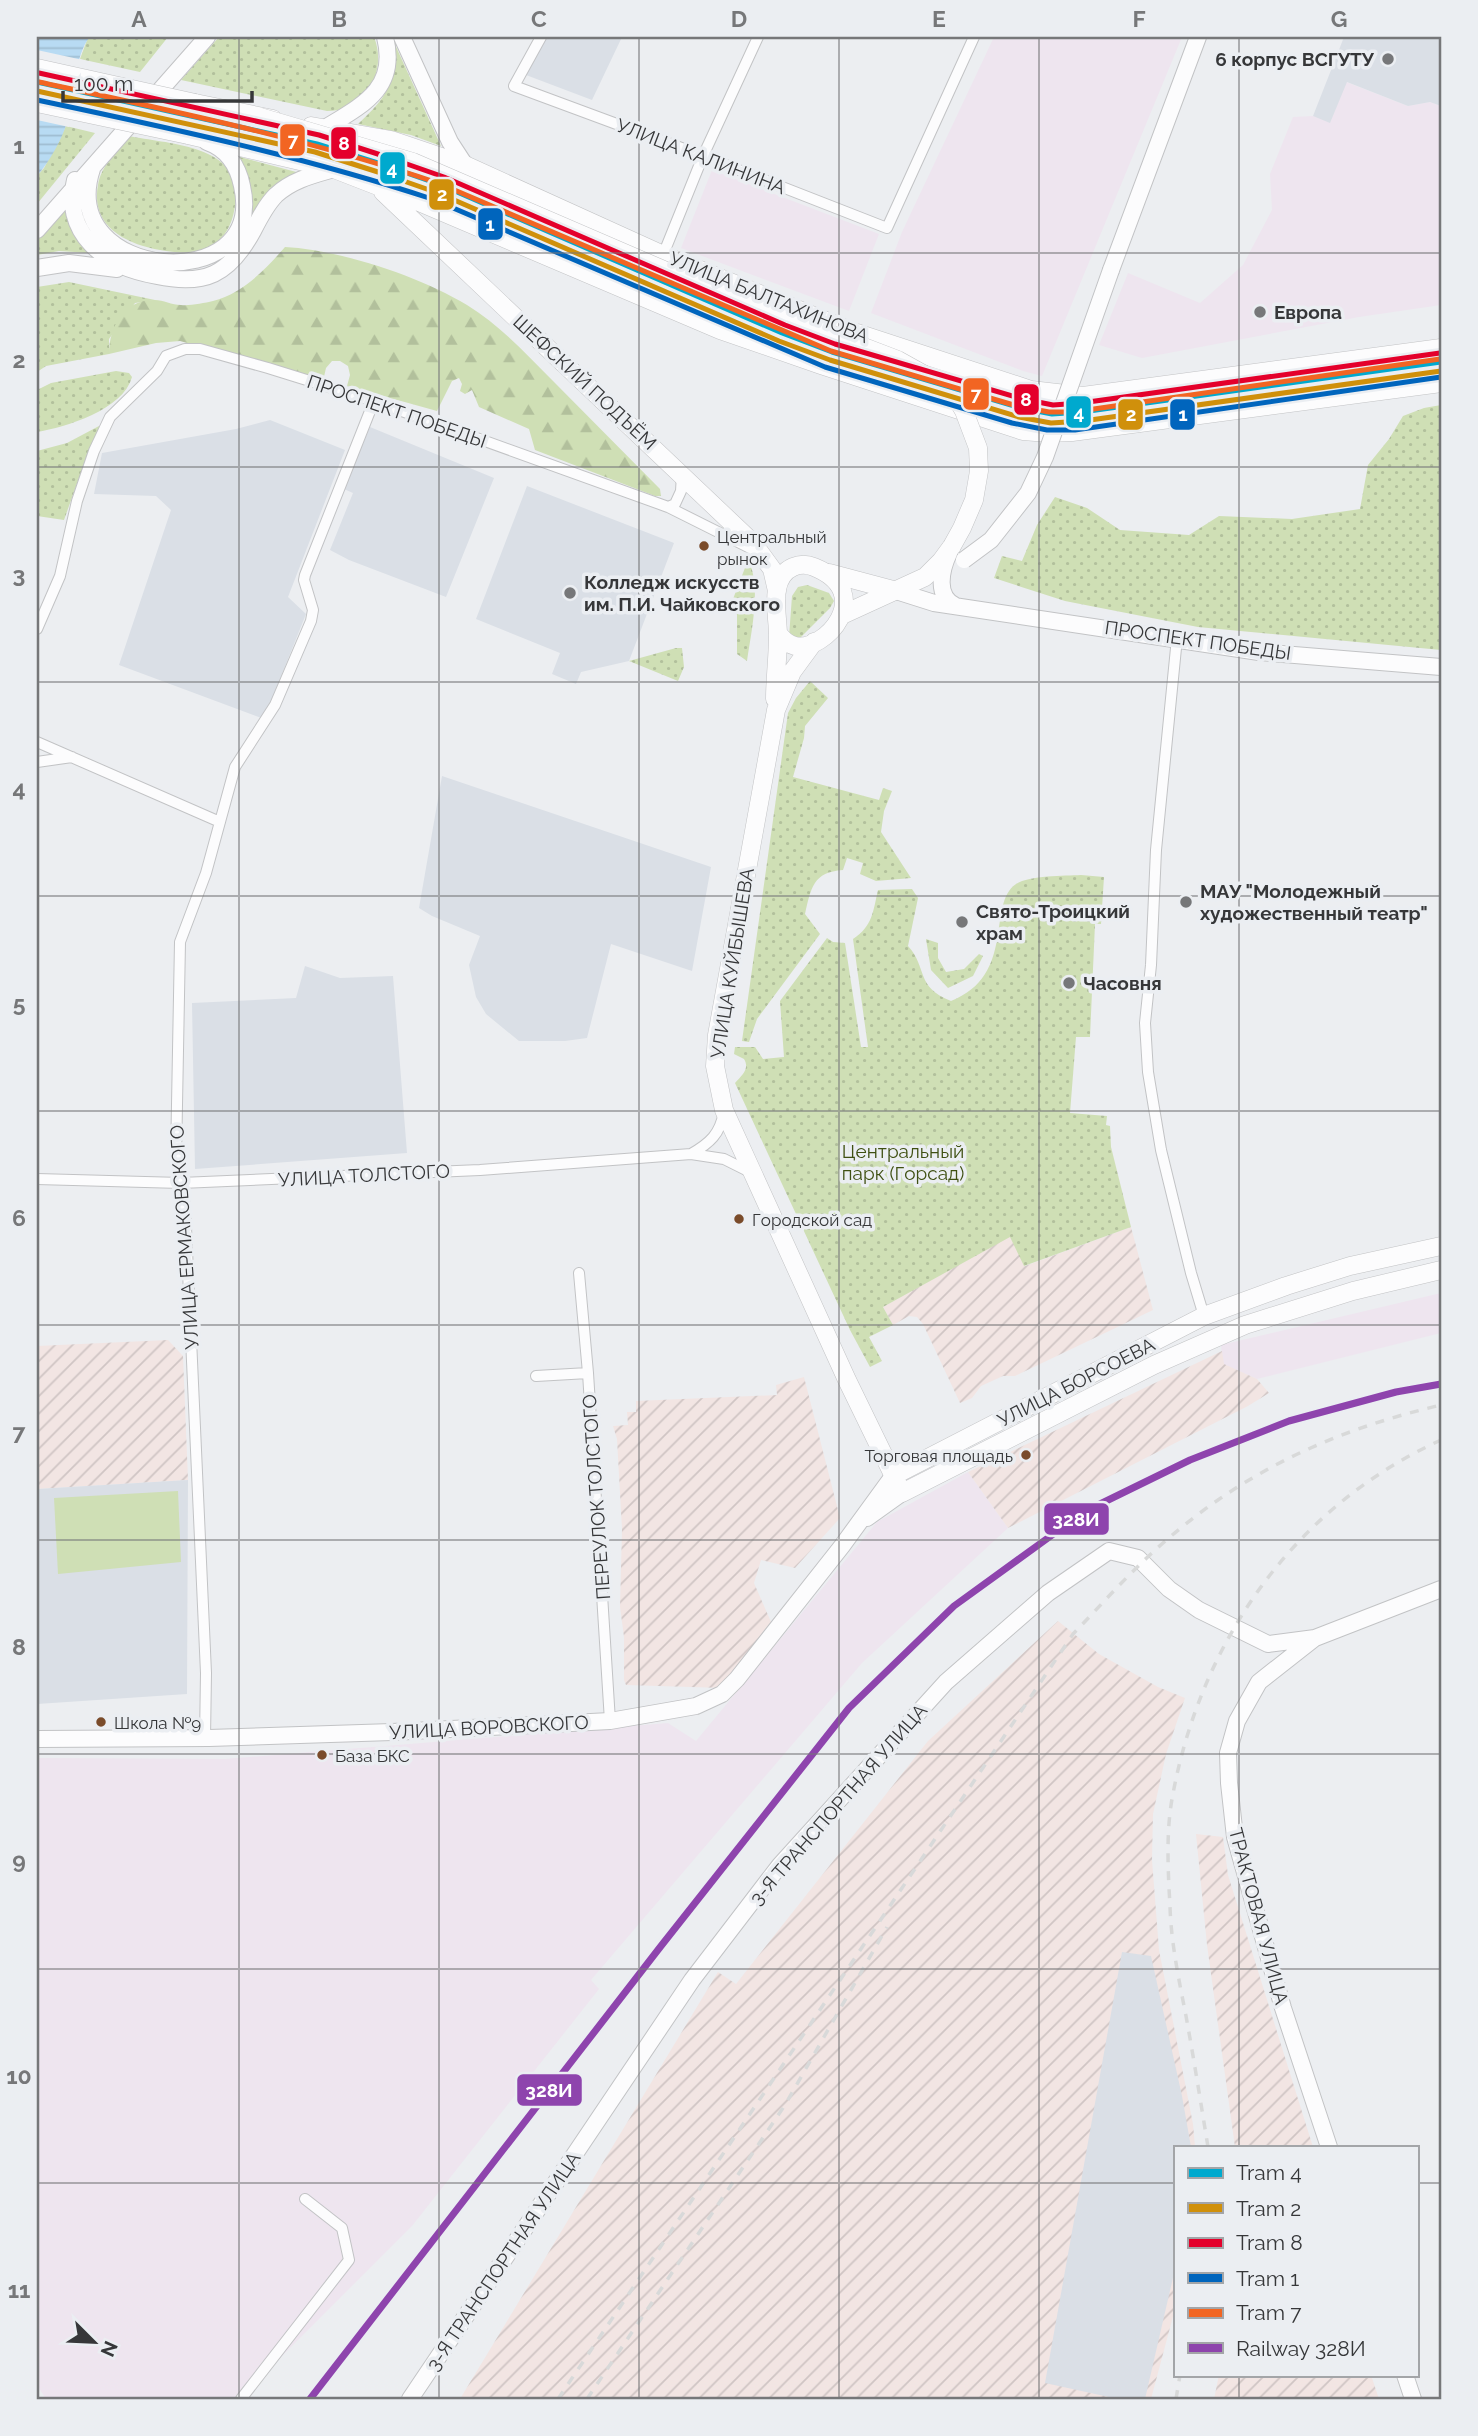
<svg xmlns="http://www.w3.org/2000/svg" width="1478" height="2436" viewBox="0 0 1478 2436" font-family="Raleway,sans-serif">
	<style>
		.commercial { fill: #eee5ef }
		.industrial { fill: url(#industrial-furrows) }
		.built { fill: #dadfe6 }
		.green { fill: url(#green-dots) }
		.forest { fill: url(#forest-firs) }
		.pitch { fill: #cfdfb5 }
		.water { fill: url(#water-rules) }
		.pier { fill: #eceef1 }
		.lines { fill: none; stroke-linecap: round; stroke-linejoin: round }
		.street-casing { stroke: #c2c3c5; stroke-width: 12 }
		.secondary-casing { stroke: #c2c3c5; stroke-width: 18 }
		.primary-casing { stroke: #c2c3c5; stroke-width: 19 }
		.street { stroke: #fcfcfd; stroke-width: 10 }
		.secondary { stroke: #fcfcfd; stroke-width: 16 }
		.primary { stroke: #fcfcfd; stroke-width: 18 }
		.rail { stroke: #d8d9d9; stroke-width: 3.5; stroke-dasharray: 9 9; stroke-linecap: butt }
		.secondary-bridge-casing { stroke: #c2c3c5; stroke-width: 18; stroke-linecap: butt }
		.primary-bridge-casing { stroke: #c2c3c5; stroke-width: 19; stroke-linecap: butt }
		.secondary-bridge { stroke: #fcfcfd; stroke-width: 16 }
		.primary-bridge { stroke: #fcfcfd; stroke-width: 18 }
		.rail-1-casing { stroke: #ebeef2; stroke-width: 12 }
		.rail-1 { stroke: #8e44ad; stroke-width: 7 }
		.tram-1-casing { stroke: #ebeef2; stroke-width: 10 }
		.tram-2-casing { stroke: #ebeef2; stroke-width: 10 }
		.tram-3-casing { stroke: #ebeef2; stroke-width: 10 }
		.tram-4-casing { stroke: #ebeef2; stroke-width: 10 }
		.tram-5-casing { stroke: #ebeef2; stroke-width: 10 }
		.tram-1 { stroke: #00a9ce; stroke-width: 5 }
		.tram-2 { stroke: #d0900b; stroke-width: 5 }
		.tram-3 { stroke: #e4002b; stroke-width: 5 }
		.tram-4 { stroke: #0065bd; stroke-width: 5 }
		.tram-5 { stroke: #f26522; stroke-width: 5 }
		.grid { fill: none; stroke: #767779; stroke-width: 2; stroke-opacity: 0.55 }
		.poi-dot { fill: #767779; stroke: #ebeef2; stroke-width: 2.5 }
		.bus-dot { fill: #7a4b2a; stroke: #ebeef2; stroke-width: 2.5 }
		.labels { text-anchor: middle; stroke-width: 7; stroke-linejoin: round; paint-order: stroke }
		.bus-label { font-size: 17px; fill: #363739; stroke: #ebeef2; text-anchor: start }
		.poi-label { font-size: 19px; font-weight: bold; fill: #363739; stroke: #ebeef2; text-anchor: start }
		.street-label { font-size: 19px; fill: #363739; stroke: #ebeef2 }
		.park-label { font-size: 19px; fill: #3f5012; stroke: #ebeef2 }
		.line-badge { stroke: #ebeef2; stroke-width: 2.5 }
		.badge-label { font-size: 19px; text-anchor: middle; font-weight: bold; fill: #fff }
		.neatline { fill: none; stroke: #767779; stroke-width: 2.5 }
		.grid-label { font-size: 23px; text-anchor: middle; font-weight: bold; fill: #767779 }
	</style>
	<defs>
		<pattern id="industrial-furrows" width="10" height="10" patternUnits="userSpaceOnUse" patternTransform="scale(1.75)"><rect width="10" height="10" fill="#f2e5e3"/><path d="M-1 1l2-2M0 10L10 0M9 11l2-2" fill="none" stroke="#d0c5c4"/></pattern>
		<pattern id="green-dots" width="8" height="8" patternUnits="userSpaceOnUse" patternTransform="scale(1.75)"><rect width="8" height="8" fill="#cfdfb5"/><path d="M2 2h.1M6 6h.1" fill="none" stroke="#b2c09c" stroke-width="1.8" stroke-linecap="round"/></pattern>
		<pattern id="forest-firs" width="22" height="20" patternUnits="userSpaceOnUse" patternTransform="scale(1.75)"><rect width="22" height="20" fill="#cfdfb5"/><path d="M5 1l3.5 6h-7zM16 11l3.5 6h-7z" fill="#b2c09c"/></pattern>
		<pattern id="water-rules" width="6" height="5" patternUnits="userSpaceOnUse" patternTransform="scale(1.75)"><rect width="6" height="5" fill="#b8dbf3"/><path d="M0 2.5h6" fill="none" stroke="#9fbdd1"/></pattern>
	</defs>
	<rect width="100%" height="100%" fill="#eceef1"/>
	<!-- commercial -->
	<path class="commercial" d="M994 37H1182L1042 376 1023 371 871 313 902 232Z
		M1346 82 1408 106 1430 102 1441 106V305L1359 317 1142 358 1099 345 1128 273 1200 303 1243 265 1272 210 1270 174 1293 117 1313 116 1330 122Z
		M712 170 879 234 849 311 681 248Z
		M1441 1293V1333L1257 1379 1223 1364 1221 1345Z
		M968 1472 1008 1528 862 1663 591 1980 599 1989 412 2226 239 2399H46L37 2385V1758L225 1759 668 1723 696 1741 877 1522Z"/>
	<!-- industrial -->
	<path class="industrial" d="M1131 1227 1153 1310 1015 1376H1003L981 1386 972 1398 960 1403 923 1324 917 1317 909 1316 893 1325 883 1307 1010 1236 1025 1266Z
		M168 1340 183 1356 188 1480 37 1489V1346Z
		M1222 1351 1224 1364 1257 1379 1269 1393 1248 1406 1008 1528 968 1472Z
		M804 1377 840 1518 795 1568 761 1560 754 1583 771 1622 723 1688 626 1685 624 1680V1637L620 1607 622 1529 617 1439 613 1426 628 1425 627 1412H636V1401L777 1395 776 1385Z
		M1058 1621 1099 1654 1158 1687 1185 1698 1166 1754 1153 1814 1152 1860 1159 1950 1193 2124 1195 2147H1175V2309L1151 2399H460L718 1972 736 1984 928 1741Z
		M1196 1834 1223 1837 1228 1875 1313 2147H1235L1207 1945Z
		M1219 2375H1371L1379 2399H1214Z"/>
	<!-- built -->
	<path class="built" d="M546 37H622L592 100 526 75Z
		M1344 37H1441V106L1430 102 1408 106 1347 82 1330 123 1313 116Z
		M270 420 345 450 288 597 306 614 264 719 119 665 171 510 156 496 94 494 102 453 236 429Z
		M370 427 494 478 446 597 349 560 330 550 353 493 344 489Z
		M527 486 674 543 629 661 581 672 576 684 552 674 560 653 476 619Z
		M442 776 711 867 692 971 611 944 587 1038 565 1041H519L486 1014 476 997 469 965 480 936 432 916 419 908Z
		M305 966 340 978 393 976 407 1153 195 1169 192 1003 296 998Z
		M188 1480 187 1694 37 1704V1489Z
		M1122 1952 1151 1956 1182 2096 1191 2147H1175V2269L1145 2399H1118L1045 2383Z"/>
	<!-- green -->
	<path class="green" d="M90 37H168L140 72 80 59 87 40Z
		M219 37H374C388 71 365 111 327 111L181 80Z
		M393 40 441 146 411 135 358 124C391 93 394 84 393 40Z
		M66 126 95 133 37 204V176L44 168Z
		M129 136C166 144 237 144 236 195 234 244 205 259 160 250 127 244 90 227 98 185 101 166 117 151 129 136Z
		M236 156 300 173C278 184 263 193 252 216L248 175Z
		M65 207 73 233 90 253 59 251 37 255V239Z
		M69 282 155 300 135 303 109 339V354L46 366 37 372V287Z
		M116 371 129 373 132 377C123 410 66 427 37 432V390L51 383Z
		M1441 405V650L1198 627 1065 601 994 578 1002 556 1022 561 1037 525 1055 497 1087 508 1120 530 1189 535 1219 516 1292 519 1360 509 1368 465 1389 439 1403 416 1424 408Z
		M99 426 102 429 79 478 64 520 37 516V451L67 443Z
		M748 560C762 585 751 633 747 661L737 654V615L733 599Z
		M807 585 829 593 834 601 830 608 799 639 789 637 792 596 798 587Z
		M676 648H682L684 667 678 681 629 661Z
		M810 681 828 698 805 726 804 738 793 777 879 800 883 788 892 791 884 811 881 832 911 878 876 881 860 874 863 863 847 858 843 870C813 872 811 888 805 914L820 934 757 1019 749 1042 742 1041 788 713 796 698Z
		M1081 875 1104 877 1101 924H1095L1090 1037H1076L1070 1113 1107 1116 1106 1125 1110 1126 1111 1147 1131 1227 1024 1266 1010 1237 883 1307 893 1325 869 1337 882 1361 870 1367 850 1330 735 1083C742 1075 750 1069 744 1059L734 1054 735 1047H755L763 1059 784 1057 780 1001 827 938 833 942 845 943 861 1047H868L853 939C873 926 873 911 878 890L912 889 918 898 908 946C928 968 915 987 951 1001 1017 975 986 904 1016 884 1030 875 1064 876 1081 875Z
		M926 939 938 943V958L946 972 964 969 979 954 983 956 973 976 948 988 931 970Z"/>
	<!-- forest -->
	<path class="forest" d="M285 247C340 250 419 276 467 305 500 325 527 355 555 383 590 418 625 454 660 489L661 496H655L535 450 529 429 479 407 472 390 465 394 460 391 462 384 459 378 452 381 437 411 347 386 350 375 348 366 340 361H332L326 368 323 381 180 341 156 343 109 354C109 327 124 299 155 300 163 300 172 305 181 305 190 306 204 303 213 301 243 293 265 270 285 247Z"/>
	<!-- pitch -->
	<path class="pitch" d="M178 1491 181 1562 58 1574 54 1498Z"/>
	<!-- water -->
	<path class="water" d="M37 37H90C75 53 73 100 67 122 62 140 49 162 37 176Z"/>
	<!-- pier -->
	<path class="pier" d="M37 50 83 60 69 127 37 120Z"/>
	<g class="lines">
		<defs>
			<path id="street" d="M541 37 514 86 703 156 887 228 974 37
				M663 255 703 156 758 37
				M668 507 675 504 681 491 682 474
				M37 629 60 576 77 501 94 451 110 417 157 371 166 356 185 349H200L268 368 374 401 668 507 752 549
				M1177 638 1156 850 1151 965 1145 1023 1148 1072 1161 1150 1191 1273 1204 1316
				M37 742 220 822
				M37 762 72 757
				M691 1154C710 1143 720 1134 724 1112
				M37 1179 181 1183 480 1170 691 1154 724 1159 750 1172
				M579 1273 588 1373 610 1721
				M536 1376 588 1373
				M205 1738 206 1673 185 1205 176 1159 180 942 206 873 235 767 275 705 311 621 313 610 304 580 305 575 374 401
				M241 2399 349 2260 342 2228 305 2199"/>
			<path id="secondary" d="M402 37 450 142 465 165
				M325 128C363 105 398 88 385 37
				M92 169C55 281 268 299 242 186 238 166 227 149 207 142
				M75 180C69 203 74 226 91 244 110 264 131 271 157 276 205 286 229 275 253 231 259 219 266 205 276 195 292 180 313 175 334 169
				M37 230 207 37
				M37 268 69 263 117 269
				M1111 270 1198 37
				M949 553C941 570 935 597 956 606
				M893 590 934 603 1259 652 1441 667
				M867 1518 902 1493
				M37 1739 209 1738 392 1732 610 1721 696 1706 722 1694 737 1679 842 1546 893 1476
				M1329 2147 1283 2008 1235 1837 1229 1783 1228 1753 1237 1721 1259 1682 1315 1638 1441 1589
				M1405 2375 1413 2399
				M410 2399 692 1980 780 1865 946 1682 1048 1593 1109 1551 1138 1558 1169 1589 1199 1610 1268 1644 1315 1638"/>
			<path id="primary" d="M195 103 273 119
				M311 126 391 140 465 165 663 255 851 331 1031 390 1083 396 1441 348
				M188 135 334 169 419 202 720 330 821 365 1023 431 1048 433 1072 432 1441 383
				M383 192 753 543 772 569 777 591
				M829 573 893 590
				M842 615 925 577 941 561 952 546
				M814 642 792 672 776 710 717 1035 715 1066 724 1110 847 1380 902 1493 1154 1365 1245 1325 1353 1291 1441 1270
				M775 699C775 678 778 657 778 635 778 614 768 578 793 567 800 564 807 564 814 567 878 593 824 653 795 646 787 644 782 639 778 633
				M893 1476 1204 1316 1286 1286 1350 1266 1441 1246"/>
		</defs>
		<!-- street casing -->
		<use href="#street" class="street-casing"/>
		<!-- secondary casing -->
		<use href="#secondary" class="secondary-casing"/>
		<!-- primary casing -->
		<use href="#primary" class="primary-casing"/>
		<!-- street -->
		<use href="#street" class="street"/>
		<!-- secondary -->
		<use href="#secondary" class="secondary"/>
		<!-- primary -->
		<use href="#primary" class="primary"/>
		<!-- rail -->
		<path class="rail" d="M1208 2147C1201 2104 1194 2060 1186 2016 1179 1980 1171 1943 1170 1906 1168 1871 1166 1833 1172 1799 1200 1642 1294 1507 1441 1440
			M558 2399 1073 1634C1103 1603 1131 1571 1163 1543 1246 1470 1335 1430 1441 1405
			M587 2399 785 2105 887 1927
			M1176 2399 1180 2375"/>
		<defs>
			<path id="secondary-bridge" d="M964 560 991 540 1028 493 1045 457 1111 270"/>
			<path id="primary-bridge" d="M37 68 195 103
				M37 103 188 135
				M260 117 413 162 673 274 898 360 934 380 957 399 964 411 978 448 979 471 974 500 962 528 952 546"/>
		</defs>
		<!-- secondary-bridge casing -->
		<use href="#secondary-bridge" class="secondary-bridge-casing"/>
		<!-- primary-bridge casing -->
		<use href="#primary-bridge" class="primary-bridge-casing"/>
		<!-- secondary-bridge -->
		<use href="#secondary-bridge" class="secondary-bridge"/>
		<!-- primary-bridge -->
		<use href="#primary-bridge" class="primary-bridge"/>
		<defs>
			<path id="rail-1" d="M310 2399 661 1946 849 1708 954 1606 1059 1530 1100 1504 1190 1460 1289 1421 1396 1392 1441 1384"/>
		</defs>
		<!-- rail-1 casing -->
		<use href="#rail-1" class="rail-1-casing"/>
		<!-- rail-1 -->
		<use href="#rail-1" class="rail-1"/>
		<defs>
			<path id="tram-1" d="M37 82 317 144 381 164 441 185 782 333 832 352 1021 408 1052 414 1082 412 1441 362"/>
			<path id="tram-2" d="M37 91 315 152 378 172 438 193 779 341 830 360 1019 417 1051 423 1083 421 1441 371"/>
			<path id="tram-3" d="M39 73 319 135 384 156 444 177 785 325 835 344 1023 399 1053 405 1081 403 1440 353"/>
			<path id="tram-4" d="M37 100C170 128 302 156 432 199L825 367 1012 423 1047 430H1075L1441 377"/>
			<path id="tram-5" d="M39 82C173 111 308 139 438 183L831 351 1017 406 1049 412H1073L1440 359"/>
		</defs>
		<!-- tram-1 casing -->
		<use href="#tram-1" class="tram-1-casing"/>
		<!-- tram-2 casing -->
		<use href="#tram-2" class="tram-2-casing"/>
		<!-- tram-3 casing -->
		<use href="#tram-3" class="tram-3-casing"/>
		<!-- tram-4 casing -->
		<use href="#tram-4" class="tram-4-casing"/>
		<!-- tram-5 casing -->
		<use href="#tram-5" class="tram-5-casing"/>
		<!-- tram-1 -->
		<use href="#tram-1" class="tram-1"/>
		<!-- tram-2 -->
		<use href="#tram-2" class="tram-2"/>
		<!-- tram-3 -->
		<use href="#tram-3" class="tram-3"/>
		<!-- tram-4 -->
		<use href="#tram-4" class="tram-4"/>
		<!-- tram-5 -->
		<use href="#tram-5" class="tram-5"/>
	</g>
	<!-- grid -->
	<path class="grid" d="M239 37V2399M439 37V2399M639 37V2399M839 37V2399M1039 37V2399M1239 37V2147M37 253H1441M37 467H1441M37 682H1441M37 896H1441M37 1111H1441M37 1325H1441M37 1540H1441M37 1754H1441M37 1969H1441M37 2183H1175M1417 2183H1441M1239 2375V2399"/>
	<!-- markers -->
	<g class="poi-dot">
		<circle cx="1388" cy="59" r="7"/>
		<circle cx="1260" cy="312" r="7"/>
		<circle cx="570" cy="593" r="7"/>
		<circle cx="1186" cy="902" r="7"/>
		<circle cx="962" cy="922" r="7"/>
		<circle cx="1069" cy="983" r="7"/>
	</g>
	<g class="bus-dot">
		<circle cx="704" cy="546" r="6"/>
		<circle cx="739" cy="1219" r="6"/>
		<circle cx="1026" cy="1455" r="6"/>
		<circle cx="101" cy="1722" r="6"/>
		<circle cx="322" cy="1755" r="6"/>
	</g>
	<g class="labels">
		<!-- bus labels -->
		<g class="bus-label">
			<text x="717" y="543">Центральный<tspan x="717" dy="22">рынок</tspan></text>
			<text x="752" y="1226">Городской сад</text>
			<text x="1013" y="1462" text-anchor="end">Торговая площадь</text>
			<text x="114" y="1729">Школа №9</text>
			<text x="335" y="1762">База БКС</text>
		</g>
		<!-- poi labels -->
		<g class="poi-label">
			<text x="1374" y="66" text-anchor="end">6 корпус ВСГУТУ</text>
			<text x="1274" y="319">Европа</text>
			<text x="584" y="589">Колледж искусств<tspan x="584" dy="22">им. П.И. Чайковского</tspan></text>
			<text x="1200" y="898">МАУ "Молодежный<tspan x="1200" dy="22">художественный театр"</tspan></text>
			<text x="976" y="918">Свято-Троицкий<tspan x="976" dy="22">храм</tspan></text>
			<text x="1083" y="990">Часовня</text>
		</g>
		<!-- street labels -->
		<g class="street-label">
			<text transform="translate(701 156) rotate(21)" y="7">УЛИЦА КАЛИНИНА</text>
			<text transform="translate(769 297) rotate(22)" y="7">УЛИЦА БАЛТАХИНОВА</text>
			<text transform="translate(585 382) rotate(43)" y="7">ШЕФСКИЙ ПОДЪЁМ</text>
			<text transform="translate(397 411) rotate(19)" y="7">ПРОСПЕКТ ПОБЕДЫ</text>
			<text transform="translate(1198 640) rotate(8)" y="7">ПРОСПЕКТ ПОБЕДЫ</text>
			<text transform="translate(732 963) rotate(-81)" y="7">УЛИЦА КУЙБЫШЕВА</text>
			<text transform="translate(364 1175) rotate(-3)" y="7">УЛИЦА ТОЛСТОГО</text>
			<text transform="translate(184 1237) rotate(-94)" y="7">УЛИЦА ЕРМАКОВСКОГО</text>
			<text transform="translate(1076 1382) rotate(-27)" y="7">УЛИЦА БОРСОЕВА</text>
			<text transform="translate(596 1497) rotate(-94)" y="7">ПЕРЕУЛОК ТОЛСТОГО</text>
			<text transform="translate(489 1727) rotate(-3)" y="7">УЛИЦА ВОРОВСКОГО</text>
			<text transform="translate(838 1804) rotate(-49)" y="7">3-Я ТРАНСПОРТНАЯ УЛИЦА</text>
			<text transform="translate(1259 1916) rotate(75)" y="7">ТРАКТОВАЯ УЛИЦА</text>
			<text transform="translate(503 2261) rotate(-56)" y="7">3-Я ТРАНСПОРТНАЯ УЛИЦА</text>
		</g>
		<!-- park labels -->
		<g class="park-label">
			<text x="903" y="1158">Центральный<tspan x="903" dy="22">парк (Горсад)</tspan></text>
		</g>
	</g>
	<g class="line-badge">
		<rect x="279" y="123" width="27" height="34" rx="7" fill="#f26522"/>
		<rect x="330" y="126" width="27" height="34" rx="7" fill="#e4002b"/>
		<rect x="379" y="151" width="27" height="34" rx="7" fill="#00a9ce"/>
		<rect x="428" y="178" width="27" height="33" rx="7" fill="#d0900b"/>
		<rect x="477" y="207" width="27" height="34" rx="7" fill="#0065bd"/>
		<rect x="962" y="377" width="28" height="34" rx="7" fill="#f26522"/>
		<rect x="1013" y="383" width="27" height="33" rx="7" fill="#e4002b"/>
		<rect x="1065" y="395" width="27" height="34" rx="7" fill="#00a9ce"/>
		<rect x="1117" y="398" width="27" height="33" rx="7" fill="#d0900b"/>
		<rect x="1169" y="398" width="27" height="33" rx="7" fill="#0065bd"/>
		<rect x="1043" y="1502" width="67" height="34" rx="7" fill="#8e44ad"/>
		<rect x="516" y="2073" width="67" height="34" rx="7" fill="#8e44ad"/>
	</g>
	<g class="badge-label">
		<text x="293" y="147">7</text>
		<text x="344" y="150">8</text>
		<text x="392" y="175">4</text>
		<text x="442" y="201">2</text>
		<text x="490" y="231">1</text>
		<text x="976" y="401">7</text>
		<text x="1026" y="406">8</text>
		<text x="1079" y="419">4</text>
		<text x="1131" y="421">2</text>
		<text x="1183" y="421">1</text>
		<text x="1076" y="1526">328И</text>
		<text x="549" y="2097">328И</text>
	</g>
	<!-- border -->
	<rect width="1478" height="2436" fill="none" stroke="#ebeef2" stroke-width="77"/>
	<!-- legend -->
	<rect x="1174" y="2146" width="245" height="231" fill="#ebeef2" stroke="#a3a5a8" stroke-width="2"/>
	<rect x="1188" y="2168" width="35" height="10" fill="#00a9ce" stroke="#a3a5a8" stroke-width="2"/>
	<text x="1236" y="2180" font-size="21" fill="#363739">Tram 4</text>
	<rect x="1188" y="2203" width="35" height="10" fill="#d0900b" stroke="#a3a5a8" stroke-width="2"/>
	<text x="1236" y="2216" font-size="21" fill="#363739">Tram 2</text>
	<rect x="1188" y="2238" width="35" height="10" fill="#e4002b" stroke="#a3a5a8" stroke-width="2"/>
	<text x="1236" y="2250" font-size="21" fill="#363739">Tram 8</text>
	<rect x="1188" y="2273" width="35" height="10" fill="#0065bd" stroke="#a3a5a8" stroke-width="2"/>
	<text x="1236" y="2286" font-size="21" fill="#363739">Tram 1</text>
	<rect x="1188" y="2308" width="35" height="10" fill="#f26522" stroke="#a3a5a8" stroke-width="2"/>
	<text x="1236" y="2320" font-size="21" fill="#363739">Tram 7</text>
	<rect x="1188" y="2343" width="35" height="10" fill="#8e44ad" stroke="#a3a5a8" stroke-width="2"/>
	<text x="1236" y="2356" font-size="21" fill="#363739">Railway 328И</text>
	<!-- north arrow -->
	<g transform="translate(94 2342) rotate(114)" stroke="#ebeef2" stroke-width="5" paint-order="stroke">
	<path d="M0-5L12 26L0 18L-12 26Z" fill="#363739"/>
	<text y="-10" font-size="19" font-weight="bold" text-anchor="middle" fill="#363739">N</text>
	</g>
	<!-- scale -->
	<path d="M63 91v10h189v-10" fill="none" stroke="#363739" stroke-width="3.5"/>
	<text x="74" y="91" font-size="21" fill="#363739" stroke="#ebeef2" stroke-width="5" paint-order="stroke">100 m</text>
	<rect x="38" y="38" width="1402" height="2360" class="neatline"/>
	<g class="grid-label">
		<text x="139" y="27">A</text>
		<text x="339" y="27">B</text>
		<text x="539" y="27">C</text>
		<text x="739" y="27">D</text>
		<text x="939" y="27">E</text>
		<text x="1139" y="27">F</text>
		<text x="1339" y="27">G</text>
		<text x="19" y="154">1</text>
		<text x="19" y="368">2</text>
		<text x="19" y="583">3</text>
		<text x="19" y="797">4</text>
		<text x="19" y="1012">5</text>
		<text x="19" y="1226">6</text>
		<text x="19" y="1440">7</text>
		<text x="19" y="1655">8</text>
		<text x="19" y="1869">9</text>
		<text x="19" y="2084">10</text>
		<text x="19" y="2298">11</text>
	</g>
</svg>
